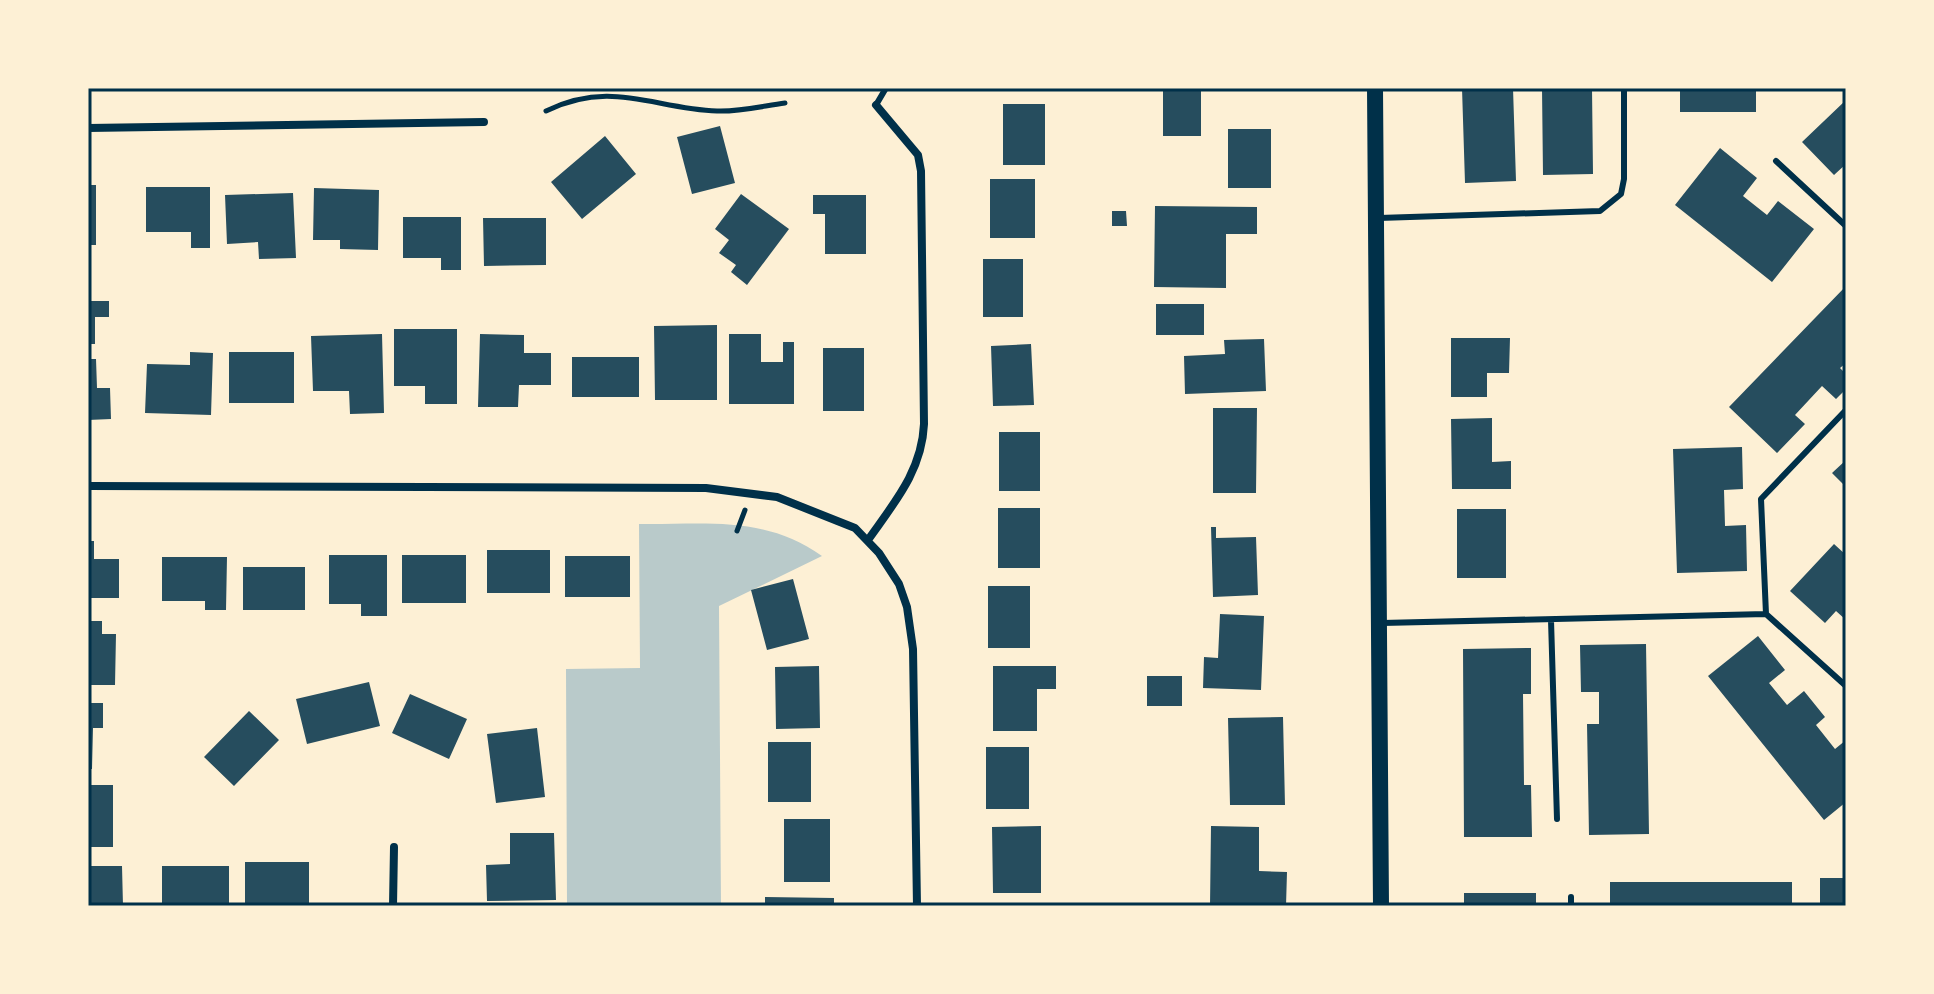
<svg xmlns="http://www.w3.org/2000/svg" width="1934" height="994" viewBox="0 0 1934 994" font-family="'Archivo Narrow',sans-serif">
	<style>
		.green { fill: #b9caca }
		.building { fill: #264d5e }
		.lines { fill: none; stroke-linecap: round; stroke-linejoin: round }
		.path { stroke: #003049; stroke-width: 5 }
		.service { stroke: #003049; stroke-width: 6 }
		.minor { stroke: #003049; stroke-width: 8 }
		.secondary { stroke: #003049; stroke-width: 16 }
		.neatline { fill: none; stroke: #003049; stroke-width: 3 }
	</style>
	<rect width="100%" height="100%" fill="#fdf0d5"/>
	<!-- green -->
	<path class="green" d="M639 524C706 525 764 515 822 556L719 606 721 906H567L566 669 640 668Z"/>
	<!-- building -->
	<path class="building" d="M1163 88H1201V136H1163Z
		M1462 88H1513L1516 181 1465 183Z
		M1542 88H1592L1593 174 1543 175Z
		M1680 88H1756V112H1680Z
		M1846 100V164L1834 175 1802 142Z
		M1003 104H1045V165H1003Z
		M720 126 735 183 692 194 677 137Z
		M1228 129H1271V188H1228Z
		M605 136 636 174 582 219 551 182Z
		M1720 148 1757 178 1743 196 1767 215 1778 201 1814 229 1772 282 1675 205Z
		M990 179H1035V238H990Z
		M88 185H96V245H88Z
		M146 187H210V248H191V232H146Z
		M314 188 379 190 378 250 340 249V240H313Z
		M293 193 296 258 259 259 258 242 227 244 225 195Z
		M741 194 789 229 747 285 731 272 736 265 719 253 729 240 715 229Z
		M813 195H866V254H825V214H813Z
		M1155 206 1257 207V234H1226V288L1154 287Z
		M1112 211H1126L1127 226H1112Z
		M403 217H461V270H441V258H403Z
		M483 218H546V265L484 266Z
		M983 259H1023V317H983Z
		M88 261H91V301H109V317H95V344H88Z
		M1846 286V363L1840 368 1846 374V389L1836 399 1822 386 1795 415 1805 424 1777 453 1729 407Z
		M1156 304H1204V335H1156Z
		M717 325V400H655L654 326Z
		M394 329H457V404H425V386H394Z
		M382 334 384 413 350 414 349 391H313L311 336Z
		M480 334 524 335V353H551V385H519L518 407H478Z
		M729 334H761V362H783V342H794V404H729Z
		M1451 338H1510L1509 373H1487V397H1451Z
		M1264 339 1266 391 1185 394 1184 356 1225 354 1224 340Z
		M1031 344 1034 405 993 406 991 346Z
		M823 348H864V411H823Z
		M190 352 213 353 211 415 145 413 147 364 190 365Z
		M229 352H294V403H229Z
		M572 357H639V397H572Z
		M88 359H96L97 388H110L111 419 88 420Z
		M1213 408H1257L1256 493H1213Z
		M1492 418V462L1511 461V489H1452L1451 419Z
		M999 432H1040V491H999Z
		M1742 447 1743 489 1724 490 1725 526 1746 525 1747 571 1677 573 1673 449Z
		M1846 460V487L1832 473Z
		M998 508H1040V568H998Z
		M1457 509H1506V578H1457Z
		M1211 527H1216V538L1256 537 1258 595 1213 597Z
		M88 541H94V559H119V598H88Z
		M1834 544 1846 555V620L1836 611 1825 623 1790 591Z
		M487 550H550V593H487Z
		M329 555H387V616H361V604H329Z
		M402 555H466V603H402Z
		M565 556H630V597H565Z
		M162 557H227L226 610H205V601H162Z
		M243 567H305V610H243Z
		M793 579 809 639 767 650 751 590Z
		M988 586H1030V648H988Z
		M1220 614 1264 616 1261 690 1203 688 1204 657 1218 658Z
		M88 621H102V634H116L115 685H88Z
		M1758 636 1785 670 1769 683 1787 705 1804 691 1825 717 1816 725 1835 749 1846 740V802L1824 820 1708 676Z
		M1646 644 1649 834 1589 835 1587 724H1599V692H1581L1580 645Z
		M1531 648V694H1523L1524 785H1531L1532 837H1464L1463 649Z
		M819 666 820 728 776 729 775 667Z
		M993 666H1056V689H1037V731H993Z
		M1147 676H1182V706H1147Z
		M369 682 380 726 307 744 296 699Z
		M410 694 467 719 449 759 392 733Z
		M88 703H103V728H93L92 769H88Z
		M249 711 279 740 234 786 204 757Z
		M1283 717 1285 805H1230L1228 718Z
		M537 728 545 797 496 803 487 734Z
		M768 742H811V802H768Z
		M986 747H1029V809H986Z
		M88 785H113V847H88Z
		M784 819H830V882H784Z
		M1041 826V893H993L992 827Z
		M1211 826 1259 827V871L1287 872 1286 906H1210Z
		M510 833H554L556 900 487 901 486 865 510 864Z
		M245 862H309V906H245Z
		M88 866H122L123 906H88Z
		M162 866H229V906H162Z
		M1820 878H1846V906H1820Z
		M1610 882H1792V906H1610Z
		M1464 893H1536V906H1464Z
		M765 897 834 898V906H765Z"/>
	<g class="lines">
		<!-- path -->
		<path class="path" d="M546 111C612 79 654 109 717 111 739 112 763 106 785 103
			M737 531 745 510"/>
		<!-- service -->
		<path class="service" d="M876 105 886 88
			M1776 161 1846 226
			M1379 218 1600 211 1621 194 1624 179V88
			M1766 614 1846 686
			M1551 620 1557 819
			M1382 623 1766 614 1761 499 1846 410
			M1571 906V897"/>
		<!-- minor -->
		<path class="minor" d="M88 128 484 122
			M88 486 706 488 777 497 855 528 879 553 899 584 907 607 913 649 917 906
			M868 540C894 503 922 471 924 424L921 171 918 155 876 105
			M393 906 394 847"/>
		<!-- secondary -->
		<path class="secondary" d="M1375 88 1381 906"/>
	</g>
	<!-- border -->
	<rect width="1934" height="994" fill="none" stroke="#fdf0d5" stroke-width="180"/>
	<rect x="90" y="90" width="1754" height="814" class="neatline"/>
</svg>
